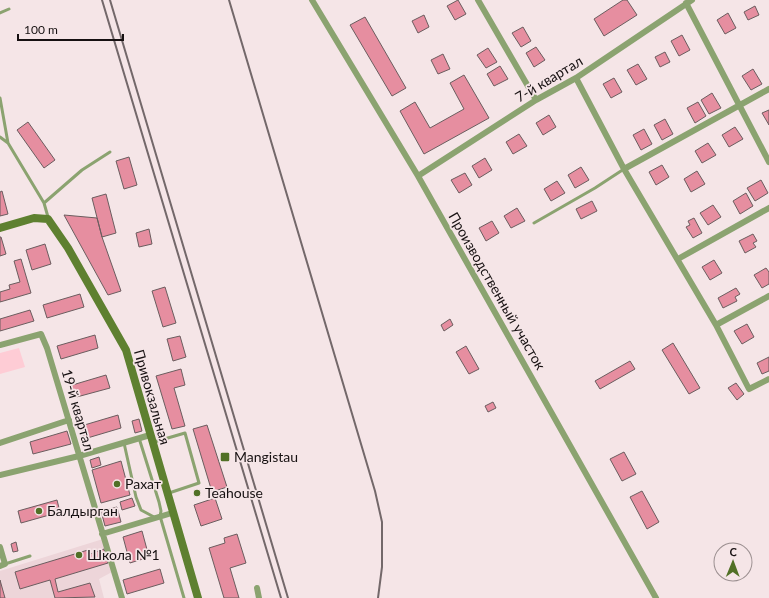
<svg xmlns="http://www.w3.org/2000/svg" width="769" height="598" viewBox="0 0 769 598" font-family="Lato,sans-serif">
	<style>
		.built { fill: #edd5d9 }
		.green { fill: #feccd5 }
		.building { fill: #e68ea0; stroke: #6b5d5f }
		.lines { fill: none; stroke-linecap: round; stroke-linejoin: round }
		.lane { stroke: #8ba370; stroke-width: 3 }
		.street { stroke: #8ba370; stroke-width: 6 }
		.secondary { stroke: #5e8030; stroke-width: 8 }
		.rail { stroke: #73686a; stroke-width: 2 }
		.poi-dot { fill: #517026; stroke: #f5e5e7; stroke-width: 1.5 }
		.labels { text-anchor: middle; stroke-width: 3.5; stroke-linejoin: round; paint-order: stroke }
		.street-label { font-size: 14px; fill: #161011; stroke: #f5e5e7 }
		.poi-label { font-size: 14px; fill: #161011; stroke: #f5e5e7; text-anchor: start }
	</style>
	<rect width="100%" height="100%" fill="#f5e5e7"/>
	<!-- built -->
	<path class="built" d="M103 539 112 572 99 579 104 598H0V571Z"/>
	<!-- green -->
	<path class="green" d="M19 348 25 367 0 374V353Z"/>
	<!-- building -->
	<path class="building" d="M458 0 466 14 455 20 447 6Z
		M623 0H627L637 15 604 36 594 19Z
		M755 6 759 15 748 20 744 12Z
		M728 13 736 28 725 34 717 20Z
		M424 15 429 27 418 33 412 21Z
		M365 17 406 88 392 96 350 25Z
		M523 27 531 41 521 47 512 33Z
		M682 35 690 50 679 56 671 41Z
		M536 47 545 60 534 67 526 53Z
		M488 48 497 62 486 68 477 55Z
		M665 52 670 62 660 67 655 57Z
		M443 54 450 69 438 74 431 60Z
		M638 64 647 79 636 85 627 70Z
		M500 66 508 79 494 86 487 74Z
		M753 69 762 84 751 90 742 76Z
		M464 75 489 118 424 154 400 111 415 102 430 128 464 109 450 83Z
		M614 78 622 92 611 98 603 84Z
		M712 93 721 108 709 114 701 100Z
		M698 102 706 116 695 123 687 108Z
		M769 110V125L762 113Z
		M549 115 556 127 543 135 536 123Z
		M665 119 673 134 662 140 654 125Z
		M28 122 55 160 44 168 17 130Z
		M735 127 743 139 729 147 722 135Z
		M644 129 652 144 641 150 633 135Z
		M519 134 527 146 513 154 506 142Z
		M708 143 716 155 702 163 695 151Z
		M129 157 137 185 124 189 116 161Z
		M485 158 492 170 479 178 472 166Z
		M662 165 669 177 656 185 649 172Z
		M581 167 589 180 575 188 568 175Z
		M697 171 705 184 691 192 684 179Z
		M465 173 472 185 459 193 451 180Z
		M761 180 768 193 755 201 747 188Z
		M557 181 565 193 551 201 544 189Z
		M2 191 8 214 0 216V192Z
		M746 193 753 206 740 214 733 201Z
		M106 194 116 233 102 237 92 198Z
		M592 201 597 211 581 219 576 209Z
		M713 205 721 217 708 225 700 213Z
		M517 208 525 221 511 228 504 216Z
		M64 215 97 218 102 237 121 291 108 295Z
		M694 218 702 233 693 238 686 227 690 225 688 221Z
		M492 221 499 233 486 241 479 228Z
		M149 229 152 244 139 247 136 233Z
		M753 234 757 241 753 243 756 247 745 253 739 241Z
		M0 237H1L6 254 0 256Z
		M45 244 51 264 32 270 26 250Z
		M21 259 31 293 0 302V292L10 289 9 285 20 282 14 261Z
		M714 260 722 273 710 280 702 267Z
		M766 268 769 272V284L762 288 754 275Z
		M165 287 176 323 163 327 152 291Z
		M736 288 740 294 735 297 737 301 723 308 718 298Z
		M80 294 84 307 47 318 43 305Z
		M30 310 34 321 0 331V319Z
		M450 319 453 325 444 331 441 325Z
		M747 324 754 337 742 344 734 331Z
		M95 335 98 348 61 359 57 346Z
		M180 336 186 357 173 361 167 339Z
		M673 343 700 388 689 394 662 350Z
		M466 346 479 369 469 374 456 352Z
		M769 357V371L762 374 757 363Z
		M630 361 635 369 600 389 595 381Z
		M181 369 185 385 174 388 185 426 172 429 156 376Z
		M106 375 110 388 73 398 69 386Z
		M736 383 744 394 737 400 728 388Z
		M493 402 496 408 488 412 485 406Z
		M118 415 121 428 84 439 81 426Z
		M139 419 142 431 135 433 132 421Z
		M207 425 227 487 212 492 193 429Z
		M67 431 71 444 33 454 30 442Z
		M624 452 636 474 622 481 610 459Z
		M99 457 101 465 92 468 90 460Z
		M121 461 130 495 101 503 92 470Z
		M642 491 659 522 647 529 630 497Z
		M132 498 135 506 122 510 120 502Z
		M215 498 222 519 201 526 194 505Z
		M57 500 60 512 21 523 18 511Z
		M117 507 121 522 105 526 101 511Z
		M142 531 149 557 130 563 123 537Z
		M237 534 246 563 230 568 239 598H224L209 548 225 543 224 538Z
		M16 542 18 551 13 552 11 544Z
		M104 549 108 563 55 579 58 592 90 583 95 597 55 598 50 580 20 589 15 572 88 550 90 554Z
		M160 569 164 583 127 594 123 580Z
		M0 580 5 598H0Z"/>
	<g class="lines">
		<!-- lane -->
		<path class="lane" d="M0 13 9 9
			M0 98 8 143 44 203 48 217
			M0 137 8 143
			M44 203 82 170 110 152
			M534 223 595 188 624 169
			M139 438 159 502 161 511 160 516 184 598
			M154 442 185 433 199 483 169 493
			M124 443 136 497 141 510 154 517
			M5 564 30 556"/>
		<!-- street -->
		<path class="street" d="M312 0 418 176 656 598
			M478 0 536 100
			M686 3 769 162
			M576 78 624 169 716 325 749 389 769 379
			M624 169 769 89
			M418 176 536 100 576 78 692 0
			M678 259 769 208
			M716 325 769 296
			M0 345 41 334 47 348 122 598
			M0 443 69 420
			M0 475 79 456 150 435
			M102 534 172 513
			M0 547 5 564 0 566
			M257 588 259 598"/>
		<!-- secondary -->
		<path class="secondary" d="M0 228 34 218 48 219 68 248 126 350 198 598"/>
		<!-- rail -->
		<path class="rail" d="M102 0 281 598
			M110 0 288 598
			M229 0 375 491 382 522V567L378 598"/>
	</g>
	<!-- markers -->
	<g class="poi-dot">
		<rect x="220" y="452" width="10" height="10" rx="2"/>
		<circle cx="117" cy="484" r="4"/>
		<circle cx="197" cy="493" r="4"/>
		<circle cx="39" cy="511" r="4"/>
		<circle cx="79" cy="555" r="4"/>
	</g>
	<g class="labels">
		<!-- street labels -->
		<g class="street-label">
			<text transform="translate(549 79) rotate(-31)" y="5">7-й квартал</text>
			<text transform="translate(497 291) rotate(60)" y="5">Производственный участок</text>
			<text transform="translate(152 397) rotate(74)" y="5">Привокзальная</text>
			<text transform="translate(78 410) rotate(74)" y="5">19-й квартал</text>
		</g>
		<!-- poi labels -->
		<g class="poi-label">
			<text x="234" y="462">Mangistau</text>
			<text x="125" y="489">Рахат</text>
			<text x="205" y="498">Teahouse</text>
			<text x="47" y="516">Балдырган</text>
			<text x="87" y="560">Школа №1</text>
		</g>
	</g>
	<!-- north arrow -->
	<g transform="translate(733 562) rotate(1)"><circle r="19" fill="#f5e5e7" stroke="#9c9091"/>
	<path d="M0-3L7 15L0 10L-7 15Z" fill="#517026"/>
	<text y="-6" font-size="11" font-weight="bold" text-anchor="middle" fill="#161011">С</text>
	</g>
	<!-- scale -->
	<path d="M18 34v6h105v-6" fill="none" stroke="#161011" stroke-width="2"/>
	<text x="24" y="34" font-size="12" fill="#161011" stroke="#f5e5e7" stroke-width="3" paint-order="stroke">100 m</text>
</svg>
